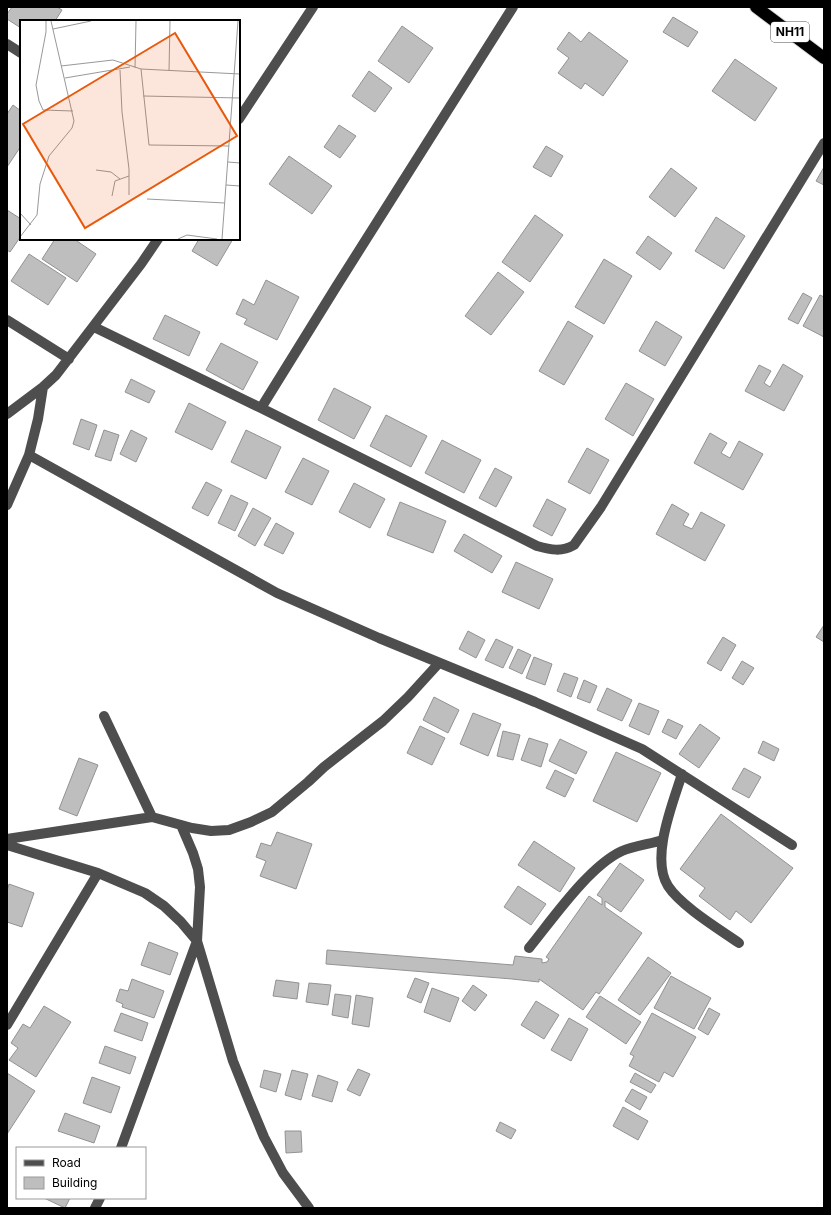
<svg xmlns="http://www.w3.org/2000/svg" width="831" height="1215" viewBox="0 0 831 1215" font-family="Inter,sans-serif">
	<style>
		.building { fill: #bebebe; stroke: #929292 }
		.lines { fill: none; stroke-linecap: round; stroke-linejoin: round }
		.highway-casing { stroke: #dbdbdb; stroke-width: 14 }
		.minor { stroke: #4e4e4e; stroke-width: 10 }
		.highway { stroke: #000; stroke-width: 12 }
		.labels { text-anchor: middle; stroke-width: 3; stroke-linejoin: round; paint-order: stroke }
		.shield { fill: #fff; stroke: #4c4c4c; stroke-width: 1 }
		.shield-label { font-size: 12px; font-weight: bold; fill: #000 }
		.inset-road { fill: none; stroke: #999; stroke-width: 1 }
		.view { fill: #e8590c; fill-opacity: 0.15; stroke: #e8590c; stroke-width: 2 }
		.inset-edge { fill: none; stroke: #000; stroke-width: 2 }
	</style>
	<rect width="100%" height="100%" fill="#fff"/>
	<!-- building -->
	<path class="building" d="M12 7H57L62 10 55 21H21V28L7 19V14Z
		M673 17 698 32 688 47 663 32Z
		M402 26 433 48 409 83 378 61Z
		M569 32 581 42 589 32 628 61 603 96 585 83 581 89 558 73 569 58 557 49Z
		M735 59 777 88 755 121 712 91Z
		M369 71 392 88 375 112 352 96Z
		M13 105 21 111V146L7 167V114Z
		M339 125 356 136 340 158 324 147Z
		M546 146 563 156 551 177 533 167Z
		M289 156 332 186 312 214 269 184Z
		M824 167V185L816 181Z
		M671 168 697 188 675 217 649 197Z
		M7 210 21 219V236L10 252 7 250Z
		M535 215 563 235 530 282 502 262Z
		M716 217 745 236 724 269 695 251Z
		M648 236 672 253 660 270 636 253Z
		M55 239H74L96 254 77 282 42 259Z
		M199 239H233L217 266 192 251Z
		M29 254 66 278 48 305 11 281Z
		M604 259 632 276 604 324 575 307Z
		M498 272 524 292 491 335 465 316Z
		M266 280 299 297 277 340 244 324 247 319 236 314 243 299 254 305Z
		M803 293 812 298 798 324 788 319Z
		M820 295 824 297V337L803 326Z
		M165 315 200 332 189 356 153 339Z
		M568 321 593 336 564 385 539 371Z
		M656 321 682 337 665 366 639 351Z
		M221 343 258 362 243 390 206 370Z
		M783 364 803 376 784 411 745 391 759 365 771 371 764 383 770 387Z
		M131 379 155 391 149 403 125 392Z
		M626 383 654 399 633 436 605 419Z
		M334 388 371 407 354 439 318 420Z
		M189 403 226 422 212 450 175 432Z
		M386 415 427 436 411 467 370 446Z
		M81 419 97 425 89 450 73 444Z
		M104 430 119 435 111 461 95 456Z
		M131 430 147 438 136 462 120 454Z
		M246 430 281 447 266 479 231 462Z
		M710 433 727 443 721 453 730 458 739 441 763 454 743 490 694 463Z
		M442 440 481 460 464 493 425 473Z
		M587 448 609 460 590 494 568 482Z
		M303 458 329 471 312 505 285 492Z
		M495 468 512 477 496 507 479 498Z
		M206 482 222 490 208 516 192 508Z
		M354 483 385 499 370 528 339 512Z
		M231 495 248 503 235 531 218 523Z
		M547 499 566 509 552 536 533 526Z
		M400 502 446 521 433 553 387 535Z
		M672 504 689 514 683 525 692 529 701 512 725 525 705 561 656 534Z
		M253 508 271 518 255 546 238 536Z
		M276 523 294 533 283 554 264 545Z
		M464 534 502 556 492 573 454 551Z
		M516 562 553 579 539 609 502 592Z
		M824 625V642L816 637Z
		M468 631 485 640 476 658 459 649Z
		M723 637 736 645 721 671 707 663Z
		M496 639 513 647 503 668 485 660Z
		M518 649 531 655 522 674 509 668Z
		M534 657 552 664 545 685 526 678Z
		M742 661 754 668 743 685 732 678Z
		M564 673 578 678 571 697 557 691Z
		M584 680 597 686 590 703 577 698Z
		M607 688 632 700 622 721 597 710Z
		M434 697 459 710 448 733 423 720Z
		M639 703 659 711 649 735 629 726Z
		M473 713 501 724 488 756 460 744Z
		M668 719 683 726 676 739 662 732Z
		M700 724 720 738 699 768 679 754Z
		M420 726 445 738 432 765 407 753Z
		M503 731 520 735 513 760 497 756Z
		M529 738 548 744 541 767 521 760Z
		M560 739 587 752 576 774 549 761Z
		M763 741 779 749 774 761 758 753Z
		M616 752 661 773 637 822 593 801Z
		M79 758 98 765 77 816 59 809Z
		M744 768 761 777 749 798 732 789Z
		M555 770 574 779 565 797 546 788Z
		M721 814 793 868 751 923 736 911 730 920 699 896 705 888 680 869Z
		M277 832 312 844 296 889 260 876 266 861 256 857 261 843 271 846Z
		M534 841 575 868 560 892 518 865Z
		M620 863 644 880 621 912 605 901V907L642 933 599 994 596 992 583 1010 539 979V982L512 979 326 964 327 950 513 965 515 956 542 959V963L547 962 549 959 546 957 589 896 602 905V898L597 895Z
		M9 884 34 893 22 927 7 922V891Z
		M518 886 546 904 531 925 504 907Z
		M149 942 178 953 170 975 141 965Z
		M648 957 671 973 640 1015 618 1000Z
		M671 976 711 998 694 1029 654 1008Z
		M415 978 429 983 421 1003 407 997Z
		M132 979 164 991 154 1018 122 1007 123 1004 116 1001 120 989 128 991Z
		M276 980 299 983 297 999 273 996Z
		M309 983 331 985 328 1005 306 1002Z
		M473 985 487 995 475 1011 462 1001Z
		M432 988 459 998 450 1022 424 1012Z
		M335 994 351 996 348 1018 332 1015Z
		M356 995 373 998 369 1027 352 1024Z
		M600 996 641 1022 626 1044 586 1017Z
		M536 1001 559 1015 544 1039 521 1025Z
		M44 1006 71 1022 36 1077 9 1060 18 1048 11 1043 23 1024 30 1028Z
		M709 1008 720 1014 708 1035 698 1029Z
		M121 1013 148 1023 142 1041 114 1031Z
		M652 1013 696 1037 673 1077 664 1072 659 1082 629 1066 634 1056 630 1054Z
		M569 1018 588 1029 571 1061 551 1050Z
		M105 1046 136 1057 130 1074 99 1063Z
		M358 1069 370 1074 360 1096 347 1090Z
		M264 1070 281 1074 276 1092 260 1087Z
		M292 1070 308 1074 301 1100 285 1095Z
		M7 1073 35 1091 7 1134Z
		M635 1073 656 1085 651 1093 630 1082Z
		M318 1075 338 1082 332 1102 312 1096Z
		M92 1077 120 1087 111 1113 83 1103Z
		M632 1089 647 1097 640 1110 625 1101Z
		M623 1107 648 1121 638 1140 613 1126Z
		M65 1113 100 1126 94 1143 58 1131Z
		M500 1122 516 1130 511 1139 496 1131Z
		M285 1131H301L302 1152 286 1153Z
		M44 1198H70L65 1208Z"/>
	<g class="lines">
		<defs>
			<path id="highway" d="M756 7 824 58"/>
		</defs>
		<!-- highway casing -->
		<use href="#highway" class="highway-casing"/>
		<!-- minor -->
		<path class="minor" d="M7 44 21 53
			M239 119 313 7
			M7 320 69 359
			M94 327 261 408 537 546C551 550 562 552 574 545L601 507 824 143
			M261 408 336 287 513 7
			M7 414 43 387 56 375 141 264 158 239
			M29 455 277 593 379 638 535 702 642 749 792 845
			M7 505 29 455 38 419 43 387
			M104 716 152 817
			M682 774C673 803 650 858 668 886 681 906 719 929 739 943
			M7 839 152 817 192 828 211 831 229 830 251 822 272 812 308 782 324 767 383 721 408 697 439 663
			M7 845 98 873 145 893 164 906 181 922 197 941 233 1061 249 1101 264 1137 283 1173 309 1208
			M529 948C552 920 589 866 622 851 634 846 650 844 663 840
			M7 1025 98 873
			M121 1148 197 941 200 887 198 869 193 853 181 825
			M95 1208 100 1198"/>
		<!-- highway -->
		<use href="#highway" class="highway"/>
	</g>
	<g class="labels">
		<!-- shield labels -->
		<rect class="shield" x="771" y="22" width="38" height="20" rx="3"/>
		<g class="shield-label">
			<text x="790" y="36">NH11</text>
		</g>
	</g>
	<!-- overview -->
	<g transform="translate(20 20)">
		<rect width="220" height="220" fill="#fff"/>
		<path class="inset-road" d="M26 1V12L16 65 19 81 23 90 53 91M33 9 71 1M41 46 93 40 121 49 220 54M115 48 116 1M121 49 129 125 209 126M100 50 102 92 109 149V175M149 51 150 1M45 58 110 47M123 76 220 78M208 142 220 143M76 150 91 152 100 159M206 165 220 166M92 176 95 161 109 156M127 179 205 183M0 193 11 205M0 217 17 195 20 164 29 136 52 108 54 101 31 1M158 219 167 215 197 219M202 219 218 1"/>
		<path class="view" d="M155 13 217 116 65 208 3 104Z"/>
		<rect width="220" height="220" class="inset-edge"/>
	</g>
	<!-- border -->
	<rect width="831" height="1215" fill="none" stroke="#000000" stroke-width="16"/>
	<!-- legend -->
	<rect x="16" y="1147" width="130" height="52" fill="#ffffff" stroke="#999999"/>
	<rect x="24" y="1160" width="20" height="6" fill="#4e4e4e" stroke="#999999"/>
	<text x="52" y="1167" font-size="12" fill="#000000">Road</text>
	<rect x="24" y="1177" width="20" height="12" fill="#bebebe" stroke="#999999"/>
	<text x="52" y="1187" font-size="12" fill="#000000">Building</text>
</svg>
